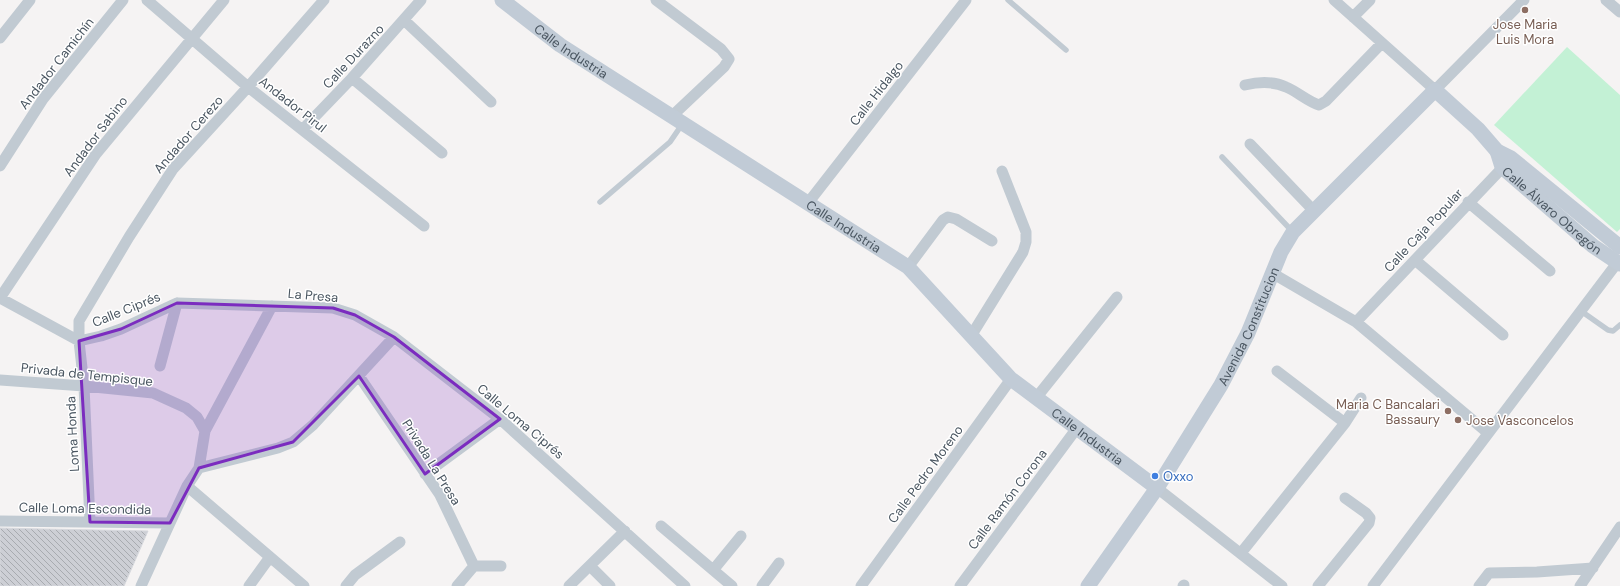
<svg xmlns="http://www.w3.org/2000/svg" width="1620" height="586" viewBox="0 0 1620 586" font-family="'DM Sans',sans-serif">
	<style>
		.green { fill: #c3f1d5 }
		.building { fill: url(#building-back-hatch); stroke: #d7d9de }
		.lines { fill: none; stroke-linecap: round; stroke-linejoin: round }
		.lane { stroke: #c1cad2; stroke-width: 5.5 }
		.street { stroke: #c1cad2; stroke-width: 11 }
		.secondary { stroke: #c1cbd6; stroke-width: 15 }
		.marked { fill: #7b2cbf; fill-opacity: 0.2; stroke: #7b2cbf; stroke-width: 3; stroke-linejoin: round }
		.education-dot { fill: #8d6e63; stroke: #fff; stroke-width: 1.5 }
		.shop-dot { fill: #3f7fe0; stroke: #fff; stroke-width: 1.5 }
		.labels { text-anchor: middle; stroke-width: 3; stroke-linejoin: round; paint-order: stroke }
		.education-label { font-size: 13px; fill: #785e54; stroke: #fff }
		.street-label { font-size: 13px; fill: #4a5661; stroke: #fff }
		.shop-label { font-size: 13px; fill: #366cbe; stroke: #fff; text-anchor: start }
	</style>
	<defs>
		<pattern id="building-back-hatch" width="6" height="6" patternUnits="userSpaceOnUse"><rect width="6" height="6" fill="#cdcfd5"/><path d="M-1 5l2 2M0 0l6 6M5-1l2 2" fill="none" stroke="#a8abb0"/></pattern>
	</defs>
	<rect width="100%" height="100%" fill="#f5f3f3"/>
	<!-- green -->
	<path class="green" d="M1567 47 1620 95V229L1617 232 1494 125Z"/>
	<!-- building -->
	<path class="building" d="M0 528 44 529 148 531 124 586H0Z"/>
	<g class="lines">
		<!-- lane -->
		<path class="lane" d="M1008 0 1066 50
			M1222 157 1292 231
			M600 202 670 142 683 123
			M1581 311 1608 330 1613 331 1620 325"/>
		<!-- street -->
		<path class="street" d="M147 0 248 87 424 226
			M656 0 721 49 729 59 724 67 672 116
			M1334 0 1435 90 1524 0
			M1606 0 1620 12
			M1353 17 1370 0
			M404 20 491 102
			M0 38 30 0
			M352 78 442 153
			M1245 85C1258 82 1273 81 1286 87 1298 92 1307 101 1319 105L1326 101 1382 43
			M303 129 352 78 421 0
			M1250 144 1314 211
			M0 166 43 99 123 0
			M1468 202 1550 271
			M808 203 966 0
			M1415 260 1503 335
			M908 267 943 220 948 217 956 219 992 241
			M1272 273 1356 322 1488 433
			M0 298 79 341 101 336 121 329 177 303 333 308 355 315 394 337 500 419 685 586
			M0 298 96 154 224 0
			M1356 322 1507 163
			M971 336 1023 252 1026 242V232L1002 171
			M160 366 177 303
			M1277 371 1345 423
			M359 376 440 495 474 566
			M0 380 84 386 153 393 186 408 197 417 205 431
			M1036 398 1117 297
			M199 468 278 448 293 442 313 425 394 337
			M425 474 500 419
			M187 486 304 586
			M1157 488 1282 586
			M0 521 170 523
			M90 522 84 386 79 341V321L129 237 173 169 248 87 324 0
			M661 526 732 586
			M1241 553 1345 423 1361 398
			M474 566H501
			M590 566 610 586
			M714 569 741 536
			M141 586 187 486 199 468 205 431 272 306
			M249 586 270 557
			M346 586 355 575 400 542
			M457 586 474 566
			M569 586 625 531
			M762 586 779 563
			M861 586 1011 379
			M960 586 1077 428
			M1183 586 1184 585
			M1318 586 1369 523 1370 518 1366 513 1345 498
			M1373 586 1617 263
			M1479 586 1489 573 1537 572 1593 568
			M1580 586 1620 527"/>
		<!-- secondary -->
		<g class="secondary">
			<path id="s1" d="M502 0 560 45 908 267 1011 379 1157 488"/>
			<path id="s2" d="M1497 151 1502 167 1593 246 1620 264"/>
			<path id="s3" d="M1088 586 1157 488 1221 385 1248 333 1281 252 1293 232 1435 90 1478 129 1497 151 1511 158 1620 247"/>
		</g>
	</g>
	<!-- marked area -->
	<path class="marked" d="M177 303 333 308 355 315 394 337 500 419 425 474 359 376 293 442 199 468 170 523 90 522 79 341 121 329Z"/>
	<!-- markers -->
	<g class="education-dot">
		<circle cx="1525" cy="10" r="4"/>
		<circle cx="1448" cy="411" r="4"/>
		<circle cx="1458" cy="420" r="4"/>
	</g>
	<circle class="shop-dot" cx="1155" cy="476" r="4"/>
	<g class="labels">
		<!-- education labels -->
		<g class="education-label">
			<text x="1525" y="29">Jose Maria<tspan x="1525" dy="15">Luis Mora</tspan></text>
			<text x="1440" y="409" text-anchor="end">Maria C Bancalari<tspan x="1440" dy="15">Bassaury</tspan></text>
			<text x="1466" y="425" text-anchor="start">Jose Vasconcelos</text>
		</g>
		<!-- street labels -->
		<g class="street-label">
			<text dy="5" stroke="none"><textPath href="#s1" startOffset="86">Calle Industria</textPath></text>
			<text transform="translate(353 56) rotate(-47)" y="5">Calle Durazno</text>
			<text transform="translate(56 63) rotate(-52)" y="5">Andador Camichín</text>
			<text transform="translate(876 93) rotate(-52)" y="5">Calle Hidalgo</text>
			<text transform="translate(293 104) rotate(38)" y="5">Andador Pirul</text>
			<text transform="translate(188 134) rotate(-49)" y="5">Andador Cerezo</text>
			<text transform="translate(95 136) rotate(-53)" y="5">Andador Sabino</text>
			<text dy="5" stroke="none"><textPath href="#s2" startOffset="83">Calle Álvaro Obregón</textPath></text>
			<text dy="5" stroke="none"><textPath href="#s1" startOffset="410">Calle Industria</textPath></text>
			<text transform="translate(1423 230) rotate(-47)" y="5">Calle Caja Popular</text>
			<text transform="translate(313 295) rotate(5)" y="5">La Presa</text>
			<text transform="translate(126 309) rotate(-22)" y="5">Calle Ciprés</text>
			<text dy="5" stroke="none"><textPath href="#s3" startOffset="306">Avenida Constitucion</textPath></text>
			<text transform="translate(87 374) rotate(6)" y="5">Privada de Tempisque</text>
			<text transform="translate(521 421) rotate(40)" y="5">Calle Loma Ciprés</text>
			<text transform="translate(72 434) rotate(-93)" y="5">Loma Honda</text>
			<text dy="5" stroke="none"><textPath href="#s1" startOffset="734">Calle Industria</textPath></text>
			<text transform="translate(432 462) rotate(58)" y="5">Privada La Presa</text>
			<text transform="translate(925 474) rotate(-54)" y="5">Calle Pedro Moreno</text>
			<text transform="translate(1007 499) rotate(-53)" y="5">Calle Ramón Corona</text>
			<text transform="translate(85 508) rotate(1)" y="5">Calle Loma Escondida</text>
		</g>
		<!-- shop labels -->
		<g class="shop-label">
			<text x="1163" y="481">Oxxo</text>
		</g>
	</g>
</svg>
